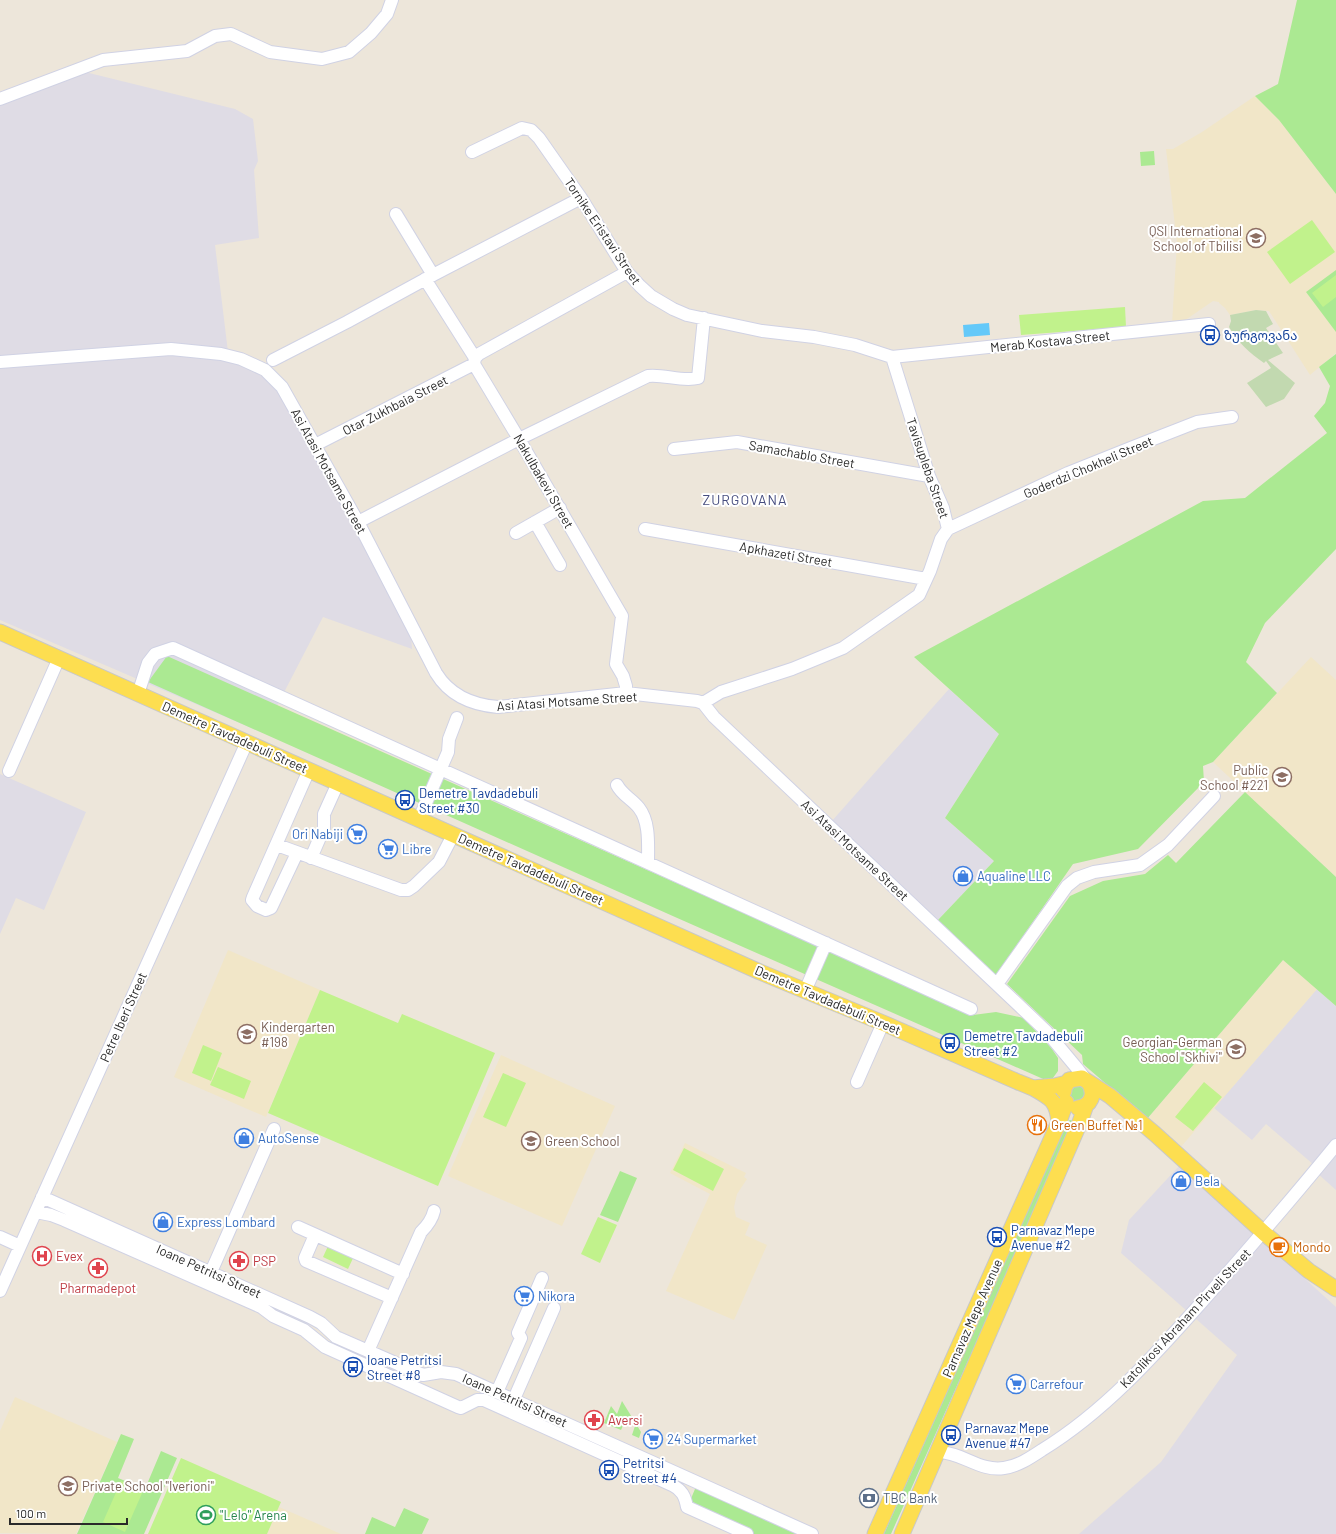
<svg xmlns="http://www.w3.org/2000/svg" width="1336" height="1534" viewBox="0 0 1336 1534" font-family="Barlow,'Noto Sans Georgian',sans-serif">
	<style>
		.industrial { fill: #dfdce5 }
		.education { fill: #f1e6c8 }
		.green { fill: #abe992 }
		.cemetery { fill: #c2d9b0 }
		.pitch { fill: #c1f28c }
		.water { fill: #64c9f9 }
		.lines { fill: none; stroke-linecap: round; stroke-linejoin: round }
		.minor-casing { stroke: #d0d2e4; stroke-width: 14 }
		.major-casing { stroke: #c8c8c8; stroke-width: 17 }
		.minor { stroke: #fff; stroke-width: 12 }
		.major { stroke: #fdde50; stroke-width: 15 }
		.labels { text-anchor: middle; stroke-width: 4; stroke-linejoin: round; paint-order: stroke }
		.street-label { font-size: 13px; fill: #2a2a2a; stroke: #fff }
		.education-label { font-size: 13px; fill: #785e54; stroke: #fff; text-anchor: end }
		.transit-label { font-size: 13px; fill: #164399; stroke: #fff; text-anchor: start }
		.shop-label { font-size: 13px; fill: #366cbe; stroke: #fff; text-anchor: start }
		.food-label { font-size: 13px; fill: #c56008; stroke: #fff; text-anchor: start }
		.health-label { font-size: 13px; fill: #be3a42; stroke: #fff; text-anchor: start }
		.service-label { font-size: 13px; fill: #4e5e75; stroke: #fff; text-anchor: start }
		.leisure-label { font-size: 13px; fill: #27864d; stroke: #fff; text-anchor: start }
		.neighbourhood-label { font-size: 14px; letter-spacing: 1px; fill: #464d7f; stroke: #fff }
	</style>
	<rect width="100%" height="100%" fill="#ede6da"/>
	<!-- industrial -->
	<path class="industrial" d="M85 72 235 109 253 119 258 161 254 170 259 238 215 245 228 352 0 357V102Z
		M172 354 213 358 250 368 277 387 411 634 412 649 323 617 263 733 0 620V367Z
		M949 689 999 734 945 818 994 861 938 920 831 822Z
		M0 774 86 812 44 910 16 898 0 934Z
		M1317 989 1336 1006V1190L1317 1173 1320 1170 1266 1124 1252 1140 1214 1108Z
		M1180 1165 1336 1307V1534H1079L1161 1462 1237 1355 1121 1253 1129 1220Z"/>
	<!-- education -->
	<path class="education" d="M1255 96 1279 120 1336 194V353L1310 375 1269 311 1256 310 1230 315 1225 308 1219 303V302L1213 301 1181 323 1172 324 1177 243 1166 149H1173L1202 132Z
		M1311 657 1336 680V877L1213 762Z
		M228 950 320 990 266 1117 174 1077Z
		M1283 960 1317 989 1180 1148 1147 1119Z
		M501 1055 615 1106 562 1226 448 1176Z
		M685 1143 746 1173 744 1177 747 1179 737 1194 734 1207 736 1217 750 1223 745 1235 767 1245 734 1320 666 1291 710 1194 670 1173Z
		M15 1397 117 1442 76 1534 0 1533V1431Z
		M279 1507 341 1534H267Z"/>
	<!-- green -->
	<path class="green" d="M1297 0H1336V194L1279 120 1255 96 1278 84Z
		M1154 151 1155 165 1141 166 1140 152Z
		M1336 270V332L1306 292Z
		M1336 354V549L1265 623 1246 662 1277 693 1213 762 1203 766 1204 782 1138 849 1073 864 996 975 938 920 994 861 945 818 999 734 914 657 1203 501 1245 498 1327 433 1314 416 1325 403 1330 386 1319 367Z
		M167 656 973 1015 996 1012 1024 1018 1052 1049 1058 1058V1071L1050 1082 675 917 148 682Z
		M1245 792 1336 877V1006L1283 960 1147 1119 1083 1064 1082 1055 1007 984 1070 896 1103 881 1145 874 1168 855 1176 863Z
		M1070 1094a8 8 0 1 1 16 0a8 8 0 1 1-16 0Z
		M1070 1120 1073 1121V1125L891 1534H884L1067 1122Z
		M620 1171 637 1178 618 1222 600 1215Z
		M622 1401 641 1432 639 1438 632 1435 635 1426 633 1421 626 1419 621 1430 604 1423 611 1406 617 1414Z
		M121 1434 134 1439 118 1478 145 1489 161 1451 177 1458 144 1534H77Z
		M698 1488 805 1534H754L693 1507 690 1501 695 1489Z
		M404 1508 429 1519 422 1534H365L372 1517 395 1527Z"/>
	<!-- cemetery -->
	<path class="cemetery" d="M1256 310 1266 311 1273 324 1266 328 1283 353 1268 360 1295 383 1284 399 1266 407 1247 383 1271 368 1266 361 1264 363C1250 353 1238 343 1229 327L1231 321 1230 315Z"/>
	<!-- pitch -->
	<path class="pitch" d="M1312 220 1335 252 1290 284 1267 252Z
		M1336 275V297L1323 307 1312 293Z
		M1125 307 1126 327 1021 335 1019 315Z
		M320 990 398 1023 402 1014 495 1053 438 1186 268 1113Z
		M203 1045 222 1053 211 1081 192 1073Z
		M218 1067 251 1081 244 1099 210 1085Z
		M503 1073 526 1083 506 1127 483 1117Z
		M1204 1082 1222 1097 1193 1131 1175 1117Z
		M684 1148 724 1169 713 1191 673 1170Z
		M598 1217 617 1225 600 1263 581 1254Z
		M329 1244 354 1256 348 1269 323 1257Z
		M181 1458 281 1502 267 1534H148Z
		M121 1481 143 1491 125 1532 103 1522Z"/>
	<!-- water -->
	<path class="water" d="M989 323 990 335 964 337 963 325Z"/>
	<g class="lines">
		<defs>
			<path id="minor" d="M0 99 103 60 187 51 215 36 231 34 270 52 322 59 349 52 371 33 387 14 392 0
				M472 152 522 128 531 130 539 138 581 198 627 272 640 286 651 296 673 309 687 315 762 331 814 337 855 345 892 357 1209 324
				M396 214 433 275
				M425 279 475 358 474 364 519 439 622 616 616 664 623 676 626 686V693
				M475 358 479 354 627 272
				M273 360 347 322 433 275 581 198
				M0 362 171 349 221 354 241 359 265 370 282 387 358 522 436 673C450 696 473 705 498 707L626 693 697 701 703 703 714 717 1046 1031 1076 1067 1086 1080
				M315 445 474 364
				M674 449 737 442 929 476
				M358 522 519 439 648 376C664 374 682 382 698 378L704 318
				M535 522 560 565
				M645 529 926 579
				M948 529 1068 473 1133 447 1197 422 1232 417
				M516 533 560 508
				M138 694 148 663 155 654 173 648 971 1009
				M703 703 721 692 792 669 843 648 919 595 930 571 941 539 948 529 943 508 929 476 892 357
				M9 771 59 658
				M617 785C622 795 632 799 639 808 650 822 648 845 648 863
				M419 819 448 752 449 739 457 718
				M277 845 401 890H408L414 886 439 862 453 835
				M297 853 271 908 266 910 257 906 252 900 253 897 309 770
				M311 858 324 828V814L338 783
				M997 984 1067 886 1077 878 1094 872 1140 865 1168 845 1214 796
				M805 991 826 943
				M857 1082 883 1023
				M42 1197 310 1317 321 1323 336 1337 423 1375 441 1372 456 1374 812 1534
				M36 1212 51 1215 64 1220 261 1307 273 1316 304 1330 325 1347 458 1407 461 1408 477 1400H484L672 1485C682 1490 685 1496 687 1507L747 1534
				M298 1227 403 1274
				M315 1235 305 1258 306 1261 392 1298
				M0 1237 20 1246
				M211 1272 274 1129
				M0 1291 247 742
				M368 1351 421 1232C427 1226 432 1220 434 1211
				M497 1392 521 1338 518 1333 542 1278
				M514 1399 554 1308
				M938 1452C962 1452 980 1472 1004 1468 1018 1466 1030 1458 1042 1450 1104 1412 1153 1357 1201 1303 1247 1251 1292 1199 1336 1145"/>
			<path id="major" d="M0 632 760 972 883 1023 1018 1082 1033 1088 1055 1086 1067 1083
				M1033 1088C1051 1098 1057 1101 1059 1122
				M1064 1091V1088L1069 1080 1082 1078 1110 1096 1155 1134 1264 1233 1309 1271 1336 1289
				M1078 1108C1091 1106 1096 1094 1089 1083
				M875 1534 1059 1122 1066 1102
				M902 1534 1080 1122 1086 1105"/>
		</defs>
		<!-- minor casing -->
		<use href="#minor" class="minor-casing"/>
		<!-- major casing -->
		<use href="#major" class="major-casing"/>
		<!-- minor -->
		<use href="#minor" class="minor"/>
		<!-- major -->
		<use href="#major" class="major"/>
	</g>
	<!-- icons -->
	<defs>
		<symbol id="school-ring" viewBox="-11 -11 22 22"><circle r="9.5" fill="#fff" stroke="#8d6e63" stroke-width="1.5"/><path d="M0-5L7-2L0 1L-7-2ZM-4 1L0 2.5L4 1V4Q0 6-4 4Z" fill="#8d6e63"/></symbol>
		<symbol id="bus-ring" viewBox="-11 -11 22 22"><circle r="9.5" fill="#fff" stroke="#1a4fb4" stroke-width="1.5"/><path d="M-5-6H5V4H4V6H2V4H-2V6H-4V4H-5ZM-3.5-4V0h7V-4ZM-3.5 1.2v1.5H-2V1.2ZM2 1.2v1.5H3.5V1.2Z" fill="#1a4fb4"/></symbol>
		<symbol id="supermarket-ring" viewBox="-11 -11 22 22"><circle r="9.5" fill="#fff" stroke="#3f7fe0" stroke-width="1.5"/><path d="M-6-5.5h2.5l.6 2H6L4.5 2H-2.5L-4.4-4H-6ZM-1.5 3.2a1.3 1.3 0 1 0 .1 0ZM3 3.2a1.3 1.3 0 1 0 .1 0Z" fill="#3f7fe0"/></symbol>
		<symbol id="shop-ring" viewBox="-11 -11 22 22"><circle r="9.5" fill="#fff" stroke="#3f7fe0" stroke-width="1.5"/><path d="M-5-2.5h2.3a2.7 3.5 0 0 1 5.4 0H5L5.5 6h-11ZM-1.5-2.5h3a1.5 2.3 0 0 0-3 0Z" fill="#3f7fe0"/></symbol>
		<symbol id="restaurant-ring" viewBox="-11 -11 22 22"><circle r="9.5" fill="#fff" stroke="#e8710a" stroke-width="1.5"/><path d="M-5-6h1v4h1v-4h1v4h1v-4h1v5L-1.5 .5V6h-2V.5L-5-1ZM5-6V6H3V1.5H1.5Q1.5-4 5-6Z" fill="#e8710a"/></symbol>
		<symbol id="cafe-ring" viewBox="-11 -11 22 22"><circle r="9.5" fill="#fff" stroke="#e8710a" stroke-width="1.5"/><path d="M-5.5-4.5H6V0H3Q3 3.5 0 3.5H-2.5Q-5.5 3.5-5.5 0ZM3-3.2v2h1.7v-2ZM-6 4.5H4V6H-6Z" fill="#e8710a"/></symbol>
		<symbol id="hospital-ring" viewBox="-11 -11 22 22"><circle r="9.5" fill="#fff" stroke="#e0444e" stroke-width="1.5"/><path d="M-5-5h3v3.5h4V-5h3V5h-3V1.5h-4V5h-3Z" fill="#e0444e"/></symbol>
		<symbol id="pharmacy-ring" viewBox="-11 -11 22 22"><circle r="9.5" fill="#fff" stroke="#e0444e" stroke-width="1.5"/><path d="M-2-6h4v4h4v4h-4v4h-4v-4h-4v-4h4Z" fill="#e0444e"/></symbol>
		<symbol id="bank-ring" viewBox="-11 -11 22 22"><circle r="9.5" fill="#fff" stroke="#5c6f8a" stroke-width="1.5"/><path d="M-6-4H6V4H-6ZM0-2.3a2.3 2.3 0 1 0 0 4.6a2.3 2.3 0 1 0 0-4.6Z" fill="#5c6f8a"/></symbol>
		<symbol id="stadium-ring" viewBox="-11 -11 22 22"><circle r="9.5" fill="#fff" stroke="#2e9e5b" stroke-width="1.5"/><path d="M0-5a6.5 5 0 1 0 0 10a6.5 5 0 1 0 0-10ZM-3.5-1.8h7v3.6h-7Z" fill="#2e9e5b"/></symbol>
	</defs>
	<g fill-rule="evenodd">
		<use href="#school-ring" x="1245" y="227" width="22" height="22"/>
		<use href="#bus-ring" x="1199" y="324" width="22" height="22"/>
		<use href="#school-ring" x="1271" y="766" width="22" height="22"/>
		<use href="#bus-ring" x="394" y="789" width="22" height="22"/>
		<use href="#supermarket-ring" x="346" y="823" width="22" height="22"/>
		<use href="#supermarket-ring" x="377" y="838" width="22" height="22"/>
		<use href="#shop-ring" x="952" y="865" width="22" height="22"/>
		<use href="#school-ring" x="236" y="1023" width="22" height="22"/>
		<use href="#bus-ring" x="939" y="1032" width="22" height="22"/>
		<use href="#school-ring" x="1225" y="1038" width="22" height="22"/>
		<use href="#restaurant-ring" x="1026" y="1114" width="22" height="22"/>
		<use href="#shop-ring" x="233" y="1127" width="22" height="22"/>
		<use href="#school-ring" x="520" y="1130" width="22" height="22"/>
		<use href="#shop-ring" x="1170" y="1170" width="22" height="22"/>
		<use href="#shop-ring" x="152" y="1211" width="22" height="22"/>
		<use href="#bus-ring" x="986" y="1226" width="22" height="22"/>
		<use href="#cafe-ring" x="1268" y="1236" width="22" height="22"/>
		<use href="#hospital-ring" x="31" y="1245" width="22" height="22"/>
		<use href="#pharmacy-ring" x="228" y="1250" width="22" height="22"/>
		<use href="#pharmacy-ring" x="87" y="1257" width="22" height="22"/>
		<use href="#supermarket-ring" x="513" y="1285" width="22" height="22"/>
		<use href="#bus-ring" x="342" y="1356" width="22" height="22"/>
		<use href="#supermarket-ring" x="1005" y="1373" width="22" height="22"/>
		<use href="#pharmacy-ring" x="583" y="1409" width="22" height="22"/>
		<use href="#bus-ring" x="940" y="1424" width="22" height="22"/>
		<use href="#supermarket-ring" x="642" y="1428" width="22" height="22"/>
		<use href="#bus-ring" x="598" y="1459" width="22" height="22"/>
		<use href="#school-ring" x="57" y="1475" width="22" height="22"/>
		<use href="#bank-ring" x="858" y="1487" width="22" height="22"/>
		<use href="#stadium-ring" x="195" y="1504" width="22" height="22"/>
	</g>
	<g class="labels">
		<!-- street labels -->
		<g class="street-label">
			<text transform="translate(603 231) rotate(56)" y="5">Tornike Eristavi Street</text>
			<text transform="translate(1050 341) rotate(-6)" y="5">Merab Kostava Street</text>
			<text transform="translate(395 405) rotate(-27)" y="5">Otar Zukhbaia Street</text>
			<text transform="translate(802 454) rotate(10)" y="5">Samachablo Street</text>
			<text transform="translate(1088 467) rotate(-23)" y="5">Goderdzi Chokheli Street</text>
			<text transform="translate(928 468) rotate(71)" y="5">Tavisupleba Street</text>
			<text transform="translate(329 471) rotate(61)" y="5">Asi Atasi Motsame Street</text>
			<text transform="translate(544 481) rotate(60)" y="5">Nakulbakevi Street</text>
			<text transform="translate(786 554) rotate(10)" y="5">Apkhazeti Street</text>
			<text transform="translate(567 701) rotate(-4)" y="5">Asi Atasi Motsame Street</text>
			<text transform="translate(235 737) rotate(24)" y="5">Demetre Tavdadebuli Street</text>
			<text transform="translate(855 850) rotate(43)" y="5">Asi Atasi Motsame Street</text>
			<text transform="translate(531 869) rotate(24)" y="5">Demetre Tavdadebuli Street</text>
			<text transform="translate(828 1000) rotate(23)" y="5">Demetre Tavdadebuli Street</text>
			<text transform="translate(123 1017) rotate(-66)" y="5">Petre Iberi Street</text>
			<text transform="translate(209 1271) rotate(24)" y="5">Ioane Petritsi Street</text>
			<text transform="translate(972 1318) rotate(-66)" y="5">Parnavaz Mepe Avenue</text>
			<text transform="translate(1185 1318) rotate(-47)" y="5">Katolikosi Abraham Pirveli Street</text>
			<text transform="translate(515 1400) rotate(24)" y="5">Ioane Petritsi Street</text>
		</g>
		<!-- education labels -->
		<g class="education-label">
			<text x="1242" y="236">QSI International<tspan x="1242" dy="15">School of Tbilisi</tspan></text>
			<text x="1268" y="775">Public<tspan x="1268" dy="15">School #221</tspan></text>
			<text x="261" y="1032" text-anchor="start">Kindergarten<tspan x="261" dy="15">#198</tspan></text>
			<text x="1222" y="1047">Georgian-German<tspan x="1222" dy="15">School "Skhivi"</tspan></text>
			<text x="545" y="1146" text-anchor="start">Green School</text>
			<text x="82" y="1491" text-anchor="start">Private School "Iverioni"</text>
		</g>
		<!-- transit labels -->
		<g class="transit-label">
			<text x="1224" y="340">ზურგოვანა</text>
			<text x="419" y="798">Demetre Tavdadebuli<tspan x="419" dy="15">Street #30</tspan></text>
			<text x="964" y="1041">Demetre Tavdadebuli<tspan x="964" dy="15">Street #2</tspan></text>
			<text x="1011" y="1235">Parnavaz Mepe<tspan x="1011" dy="15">Avenue #2</tspan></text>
			<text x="367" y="1365">Ioane Petritsi<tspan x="367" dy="15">Street #8</tspan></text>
			<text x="965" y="1433">Parnavaz Mepe<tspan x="965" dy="15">Avenue #47</tspan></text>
			<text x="623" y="1468">Petritsi<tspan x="623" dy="15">Street #4</tspan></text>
		</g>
		<!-- shop labels -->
		<g class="shop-label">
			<text x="343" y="839" text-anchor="end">Ori Nabiji</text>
			<text x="402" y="854">Libre</text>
			<text x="977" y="881">Aqualine LLC</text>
			<text x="258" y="1143">AutoSense</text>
			<text x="1195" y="1186">Bela</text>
			<text x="177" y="1227">Express Lombard</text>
			<text x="538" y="1301">Nikora</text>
			<text x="1030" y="1389">Carrefour</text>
			<text x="667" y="1444">24 Supermarket</text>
		</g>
		<!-- food labels -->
		<g class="food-label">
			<text x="1051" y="1130">Green Buffet №1</text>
			<text x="1293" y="1252">Mondo</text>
		</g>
		<!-- health labels -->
		<g class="health-label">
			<text x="56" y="1261">Evex</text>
			<text x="253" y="1266">PSP</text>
			<text x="98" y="1293" text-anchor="middle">Pharmadepot</text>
			<text x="608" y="1425">Aversi</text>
		</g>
		<!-- service labels -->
		<g class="service-label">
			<text x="883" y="1503">TBC Bank</text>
		</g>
		<!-- leisure labels -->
		<g class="leisure-label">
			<text x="220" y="1520">"Lelo" Arena</text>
		</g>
		<!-- neighbourhood labels -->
		<g class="neighbourhood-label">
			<text x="745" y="505">ZURGOVANA</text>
		</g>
	</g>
	<!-- scale -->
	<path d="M10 1518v6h117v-6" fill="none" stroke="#2a2a2a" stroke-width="2"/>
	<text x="16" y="1518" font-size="12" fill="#2a2a2a" stroke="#ffffff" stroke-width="3" paint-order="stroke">100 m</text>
</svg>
